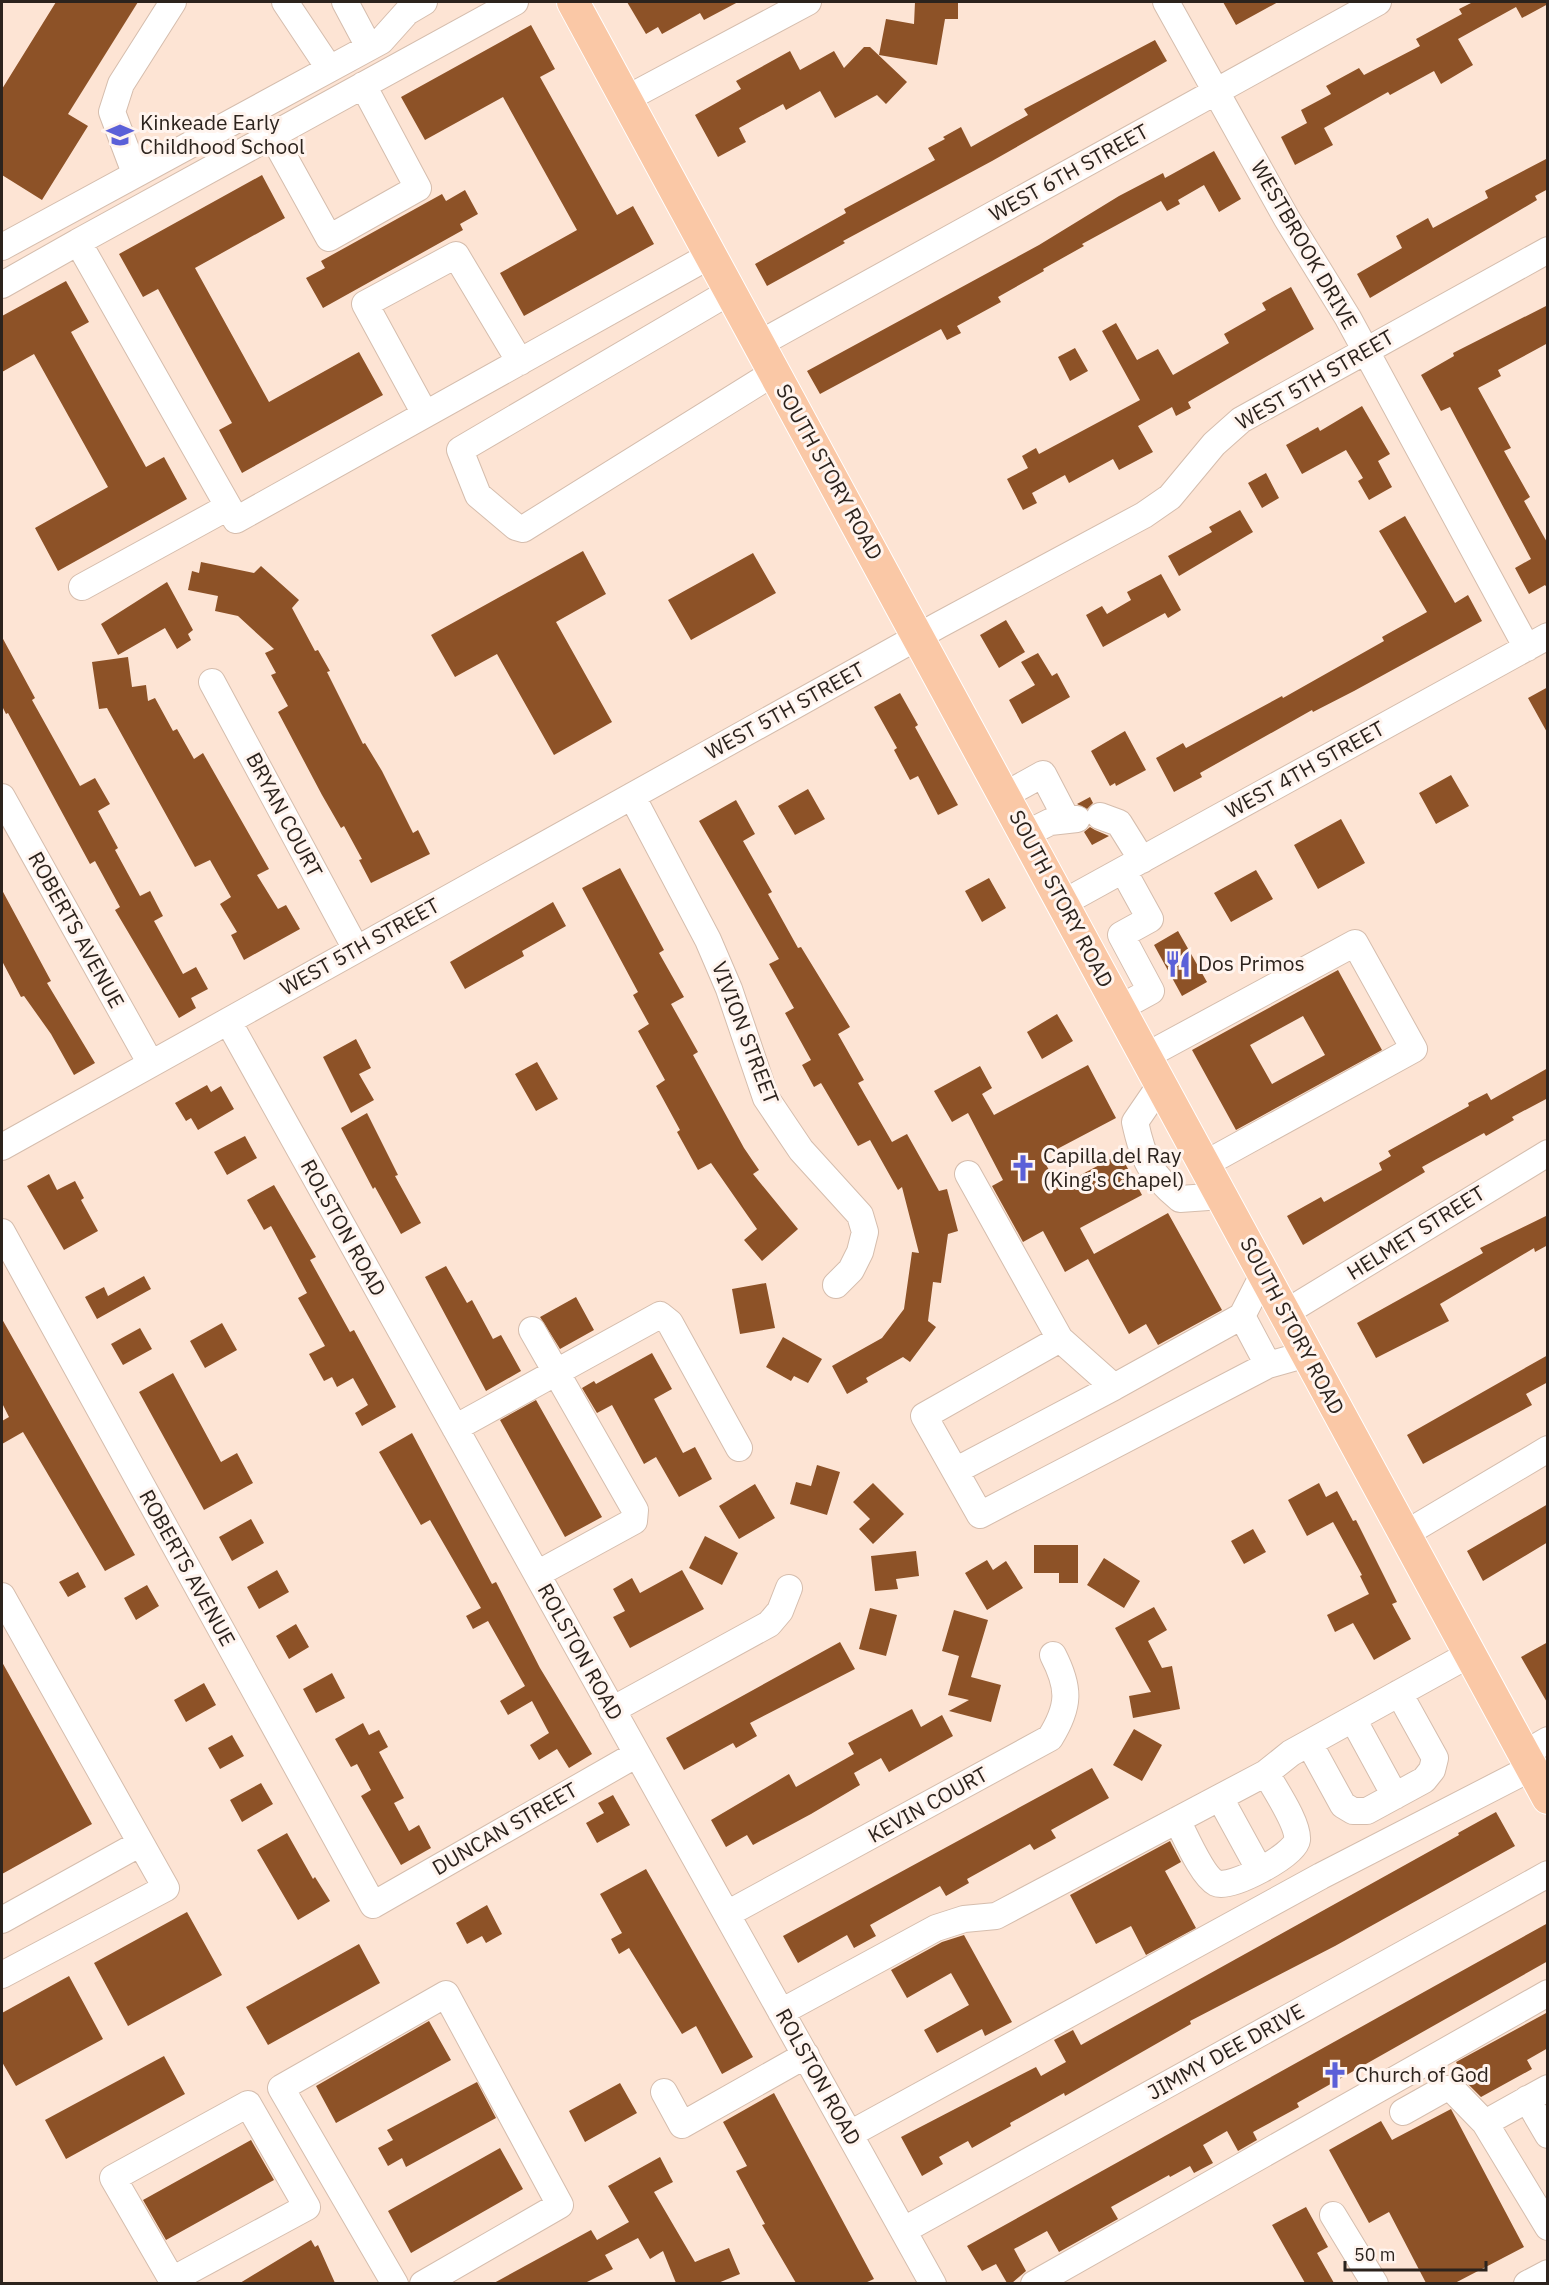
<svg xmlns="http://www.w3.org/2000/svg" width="1549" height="2285" viewBox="0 0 1549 2285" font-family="'IBM Plex Sans',sans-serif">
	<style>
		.building { fill: #8d5227; fill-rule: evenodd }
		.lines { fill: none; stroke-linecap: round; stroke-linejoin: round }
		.minor-casing { stroke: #d5bdad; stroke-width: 28 }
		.major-casing { stroke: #fff; stroke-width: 34 }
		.minor { stroke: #fff; stroke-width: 26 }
		.major { stroke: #fac8a6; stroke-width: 32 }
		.labels { text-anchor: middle; stroke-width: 6; stroke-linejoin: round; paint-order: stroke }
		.poi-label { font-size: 21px; fill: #2c231d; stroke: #fff4ee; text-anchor: start }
		.street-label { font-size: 21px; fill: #2c231d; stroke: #fff4ee }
	</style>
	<rect width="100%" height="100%" fill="#fde4d4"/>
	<!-- building -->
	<path class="building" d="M56 2H138L68 114 88 126 42 200 2 175V89Z
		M627 2H738L704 20 700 13 662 34 658 27 646 34Z
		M915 2H958V19H945L937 65 879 55 886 19 914 24Z
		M1223 2H1278L1236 25Z
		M1473 2H1548V4L1522 18 1516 7 1458 39 1473 65 1441 84 1434 71 1390 95 1388 92 1324 128 1333 145 1295 165 1281 137 1307 123 1301 110 1331 94 1326 86 1359 68 1364 75 1420 46 1416 39 1462 14 1459 9Z
		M531 25 555 69 540 77 617 215 633 206 654 244 524 316 500 273 577 230 503 97 425 140 401 97Z
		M1155 40 1167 61 992 161 843 241 845 243 767 286 755 264 846 213 844 209 935 160 928 148 945 139 943 137 961 127 971 147 1028 115 1024 109Z
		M864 47H870L907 82 886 104 877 95 835 118 820 91 786 110 783 104 739 128 746 142 718 157 695 115 741 89 736 81 790 51 800 70 834 51 844 68Z
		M1214 151 1241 199 1219 212 1204 185 1178 200 1180 204 1167 211 1161 201 1082 244 1084 246 1043 269 1044 271 998 297 1001 302 957 326 961 333 947 340 941 329 820 394 807 371 1039 245 1119 196 1163 173 1165 178Z
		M1548 158V189L1535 196 1537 200 1370 298 1357 274 1402 248 1396 236 1428 218 1433 228 1488 198 1485 191Z
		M262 175 285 218 195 268 269 402 359 352 383 395 242 473 219 430 232 423 158 289 143 297 119 254Z
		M465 190 478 214 460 224 463 230 323 308 306 278 325 268 321 261 442 194 446 201Z
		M66 281 89 322 71 332 146 467 164 457 187 499 58 571 35 528 108 487 34 354 2 372V316Z
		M1291 287 1314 329 1188 402 1191 408 1176 416 1172 407 1138 426 1153 452 1119 470 1113 459 1069 483 1065 475 1032 493 1037 503 1023 510 1007 479 1028 468 1022 456 1036 448 1039 454 1140 400 1102 331 1116 323 1137 360 1158 349 1173 375 1229 343 1224 334 1266 310 1262 303Z
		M1548 305V343L1498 370 1501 376 1478 388 1511 448 1504 451 1530 497 1524 501 1548 544V589L1545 585 1529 594 1515 568 1531 559 1450 407 1441 411 1421 375 1454 356 1453 353Z
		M1075 348 1088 371 1070 381 1058 357Z
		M1362 406 1390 454 1378 461 1392 487 1369 500 1358 481 1363 478 1346 450 1302 474 1286 445 1318 427 1320 431Z
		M1266 473 1279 498 1262 508 1248 483Z
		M1240 510 1253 532 1179 576 1168 556 1212 532 1209 527Z
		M1405 516 1455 603 1468 595 1482 621 1354 691 1313 712 1312 710 1200 773 1202 777 1174 792 1156 758 1183 743 1186 748 1282 696 1283 698 1384 641 1382 637 1427 612 1379 531Z
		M583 551 606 594 556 622 612 722 554 755 497 654 455 677 431 635Z
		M753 553 776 593 691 640 668 600Z
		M201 562 254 573 261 566 299 600 292 608 315 651 318 650 330 671 327 672 363 744 365 743 382 771 413 833 418 830 430 854 371 883 359 860 362 859 344 826 341 828 322 795 278 712 288 706 271 675 276 673 265 653 274 649 238 616 215 611 218 596 188 590 192 571 199 573Z
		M1161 574 1181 610 1168 618 1165 613 1103 647 1086 615 1102 606 1107 614 1131 600 1127 592Z
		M167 582 193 630 188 634 191 640 177 649 165 628 118 655 101 624Z
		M1006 620 1025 652 999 668 980 635Z
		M2 637 35 698 32 700 80 786 95 778 110 804 98 811 118 848 115 850 140 896 150 891 163 916 154 921 183 974 196 967 208 989 191 998 196 1008 179 1018 115 910 120 907 95 861 90 864 8 713 6 714 2 706Z
		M1038 653 1052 676 1057 673 1070 697 1022 724 1009 700 1035 685 1021 662Z
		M128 657 132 687 146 685 148 701 155 698 173 731 177 729 194 759 203 753 269 869 257 875 278 909 286 905 300 929 244 960 231 935 237 932 220 904 231 897 210 860 195 867 107 708 99 709 92 662Z
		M1548 687V734L1528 698Z
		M900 693 918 725 915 727 958 805 938 815 918 776 910 780 894 750 897 748 874 707Z
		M1125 731 1146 770 1116 786 1115 783 1110 786 1091 751Z
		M1451 775 1469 806 1436 824 1419 793Z
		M808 789 825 819 795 835 778 806Z
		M1090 797 1093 803 1087 809 1077 804Z
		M736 800 755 834 743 841 772 892 768 894 798 948 801 947 850 1027 838 1034 864 1080 858 1083 892 1142 907 1134 939 1191 947 1189 958 1231 948 1234 941 1283 933 1282 928 1321 936 1327 910 1362 903 1357 866 1378 868 1382 847 1394 832 1366 882 1338 904 1309 912 1252 919 1253 902 1187 898 1190 870 1140 858 1146 821 1083 814 1087 802 1065 811 1060 785 1013 794 1008 769 964 779 959 699 821Z
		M1341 819 1365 863 1318 889 1294 845Z
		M1090 827 1095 830 1109 836 1092 845 1084 832Z
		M620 868 664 950 659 953 684 997 671 1004 698 1052 693 1055 744 1148 759 1170 753 1174 798 1229 762 1261 744 1240 757 1229 711 1163 698 1170 677 1132 680 1130 656 1086 665 1080 638 1031 649 1024 633 995 638 992 582 888Z
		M1256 870 1273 899 1231 922 1214 893Z
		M989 878 1006 908 982 922 965 891Z
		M2 890 51 981 47 983 95 1063 74 1075 51 1034 24 996 21 997 2 961Z
		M553 902 566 926 522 951 524 956 465 989 450 962Z
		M1178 931 1207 982 1182 996 1154 945Z
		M1338 970 1382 1050 1236 1130 1192 1050ZM1303 1016 1325 1055 1272 1084 1250 1045Z
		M1057 1014 1073 1041 1042 1059 1027 1032Z
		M356 1039 371 1068 359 1074 374 1100 351 1113 323 1057Z
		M537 1062 558 1099 536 1111 515 1074Z
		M1088 1065 1116 1118 1042 1157 1058 1187 1120 1154 1142 1195 1080 1228 1094 1254 1168 1213 1222 1310 1158 1345 1146 1324 1129 1334 1088 1259 1065 1272 1043 1231 1023 1242 992 1186 1003 1180 968 1113 952 1122 934 1091 980 1066 992 1088 982 1094 994 1115Z
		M1548 1068V1098L1512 1117 1514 1120 1486 1136 1484 1133 1422 1167 1425 1172 1303 1245 1287 1216 1321 1197 1324 1202 1382 1170 1379 1163 1391 1156 1388 1151 1469 1106 1468 1103 1487 1093 1491 1100Z
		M207 1085 211 1092 221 1086 234 1109 198 1130 191 1118 186 1121 175 1103Z
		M367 1113 398 1175 395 1176 421 1223 401 1234 375 1187 373 1189 341 1128Z
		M245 1136 257 1158 227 1175 214 1152Z
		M49 1174 57 1190 75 1181 84 1198 81 1200 98 1231 64 1250 27 1186Z
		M274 1185 316 1257 310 1260 350 1332 354 1330 396 1407 362 1426 355 1413 368 1405 353 1378 337 1387 332 1377 324 1381 309 1354 325 1346 298 1298 307 1293 271 1226 264 1230 247 1200Z
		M1548 1215V1245L1535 1252 1534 1248 1440 1304 1449 1321 1376 1358 1357 1323 1483 1253 1480 1248Z
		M446 1266 467 1303 472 1300 493 1339 501 1335 521 1371 486 1391 425 1277Z
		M144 1276 151 1289 97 1319 85 1297 104 1287 108 1296Z
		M766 1283 775 1328 740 1334 732 1289Z
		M576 1297 594 1330 560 1349 540 1317Z
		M2 1319 135 1555 105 1571 23 1432 2 1444V1421L9 1417 2 1403Z
		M222 1323 237 1350 205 1368 190 1341Z
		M140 1328 152 1349 123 1365 111 1344Z
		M783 1337 822 1359 808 1383 794 1376 791 1381 766 1367Z
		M652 1353 672 1389 654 1399 683 1453 695 1447 712 1479 679 1497 656 1457 644 1464 612 1405 597 1413 582 1388 594 1381 596 1384Z
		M1548 1355V1382L1526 1394 1532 1405 1423 1464 1407 1435Z
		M173 1373 221 1462 237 1453 253 1483 204 1510 139 1392Z
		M536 1400 602 1517 565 1537 500 1420Z
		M412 1433 492 1584 496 1582 540 1668 592 1754 569 1768 557 1749 539 1760 530 1745 549 1733 532 1701 508 1715 500 1701 525 1686 488 1621 473 1629 466 1616 481 1608 430 1520 421 1525 379 1452Z
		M817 1465 840 1472 827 1515 790 1504 796 1482 811 1486Z
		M873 1483 904 1514 873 1544 859 1529 870 1519 853 1502Z
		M1319 1483 1326 1497 1337 1491 1353 1521 1356 1520 1397 1602 1392 1604 1411 1639 1374 1660 1353 1623 1335 1632 1327 1615 1369 1594 1360 1576 1362 1575 1333 1522 1307 1536 1288 1500Z
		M755 1484 775 1518 739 1539 719 1506Z
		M1548 1504V1542L1483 1581 1467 1551Z
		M251 1519 264 1543 232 1561 219 1537Z
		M1253 1529 1266 1552 1244 1564 1231 1541Z
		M705 1536 738 1553 722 1585 689 1568Z
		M1034 1545H1078V1583H1059V1573H1034Z
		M916 1551 919 1576 896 1579 898 1589 875 1591 871 1556Z
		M1104 1558 1140 1581 1124 1608 1087 1585Z
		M987 1560 993 1570 1006 1561 1023 1588 987 1610 965 1573Z
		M277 1570 289 1592 259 1609 247 1587Z
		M682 1570 704 1609 630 1648 613 1617 625 1611 613 1589 632 1578 640 1593Z
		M78 1572 86 1587 68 1597 59 1582Z
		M147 1585 159 1606 136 1620 124 1598Z
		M1154 1607 1167 1630 1148 1641 1162 1668 1172 1666 1180 1709 1133 1718 1129 1696 1151 1692 1115 1628Z
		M870 1608 897 1615 886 1656 859 1649Z
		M954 1610 988 1620 971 1677 1001 1685 991 1722 949 1711 969 1700 948 1695 959 1656 942 1651Z
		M296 1624 309 1647 289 1659 276 1636Z
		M840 1642 855 1669 750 1723 757 1736 736 1748 733 1743 684 1770 666 1738Z
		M1548 1642V1704L1521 1657Z
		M2 1662 92 1824 2 1874Z
		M332 1673 345 1698 316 1713 303 1689Z
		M204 1683 216 1705 186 1722 174 1700Z
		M912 1709 921 1727 942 1715 953 1736 889 1772 881 1758 854 1773 860 1785 811 1814 753 1845 747 1835 726 1847 711 1820 789 1774 796 1787 854 1754 848 1743Z
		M363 1723 369 1735 379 1730 388 1747 379 1752 404 1798 394 1803 409 1831 419 1825 431 1848 401 1865 361 1796 371 1790 357 1764 351 1767 335 1739Z
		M1134 1729 1162 1745 1142 1781 1113 1765Z
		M232 1735 244 1756 220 1769 208 1748Z
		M1092 1768 1109 1798 1051 1830 1056 1838 1034 1850 1030 1844 967 1879 969 1883 946 1896 940 1886 870 1925 876 1936 854 1948 847 1935 798 1963 783 1936Z
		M261 1783 273 1804 242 1822 230 1800Z
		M613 1795 630 1825 597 1843 586 1823 604 1813 598 1803Z
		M1496 1812 1515 1846 1335 1946 1190 2021 1191 2024 1065 2096 1064 2093 1010 2123 1011 2126 972 2148 968 2141 939 2157 943 2164 922 2176 901 2137 1036 2067 1041 2076 1066 2062 1054 2040 1073 2030 1081 2045 1459 1835 1458 1833Z
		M287 1833 313 1879 315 1877 330 1901 298 1920 257 1850Z
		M1170 1841 1181 1862 1165 1871 1196 1928 1146 1955 1131 1926 1096 1944 1070 1895Z
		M646 1869 753 2057 722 2074 696 2026 682 2034 629 1948 619 1954 611 1939 622 1933 600 1894Z
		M487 1905 502 1934 486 1943 482 1936 467 1944 456 1923Z
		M187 1912 222 1975 128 2026 94 1963Z
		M1548 1923V1961L1297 2103 1299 2107 1253 2132 1257 2140 1238 2151 1227 2131 1203 2145 1213 2163 1194 2173 1190 2166 1170 2177 1169 2175 1111 2207 1118 2219 1059 2252 1047 2231 1014 2249 1026 2271 1012 2283H1007L996 2264 982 2271 967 2246Z
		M964 1935 1012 2022 985 2036 982 2029 937 2053 924 2030 969 2005 951 1973 907 1998 891 1970 942 1942Z
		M359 1944 380 1983 268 2045 246 2007Z
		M69 1976 103 2039 16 2086 2 2062V2013Z
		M1548 2012V2048L1527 2060 1532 2069 1481 2097 1467 2083 1456 2062Z
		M429 2021 451 2060 336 2123 316 2086Z
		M164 2056 185 2094 66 2159 45 2120Z
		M477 2082 496 2118 406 2167 402 2158 388 2166 378 2148 393 2140 387 2130Z
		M620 2083 637 2113 585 2142 569 2111Z
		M774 2093 874 2279 865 2283H796L762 2225 765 2224 736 2171 747 2166 723 2122Z
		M1451 2109 1524 2247 1455 2283H1426L1389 2212 1369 2223 1329 2150 1381 2121 1392 2140Z
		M251 2140 274 2180 166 2240 143 2200Z
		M500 2148 523 2189 411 2253 388 2211Z
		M660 2157 673 2182 654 2192 695 2262 729 2248 740 2274 718 2283H676L663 2251 650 2259 638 2238 605 2255 613 2269 585 2283H494L591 2230 597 2240 629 2222 608 2186Z
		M1306 2207 1328 2247 1317 2253 1334 2283H1305L1272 2225Z
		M311 2240 315 2247 318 2245 335 2283H240Z"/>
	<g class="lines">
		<defs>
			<path id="minor" d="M285 2 329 68
				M345 2 369 47
				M515 2 78 242 236 520 711 255
				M1166 2 1287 219 1348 318 1527 648
				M626 99 808 2
				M272 135 329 238 418 188 363 85
				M135 173 112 112 121 84 173 2
				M2 247 381 41 407 12 424 2
				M2 285 78 242
				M731 291 460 450 478 495 516 527 523 529 775 372
				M759 344 1378 2
				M425 414 365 304 456 255 520 362
				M82 587 228 507
				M212 682 356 949
				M1005 795 1043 774 1067 820
				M632 796 708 940 729 989 766 1098 801 1150 860 1215 865 1232 860 1252 851 1270 836 1285
				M2 797 151 1064
				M1100 816 1119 823 1142 860
				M1026 834 1050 822 1077 819
				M1063 903 1548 636
				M1120 1008 1151 991 1121 935 1150 919 1123 870
				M228 1021 933 2284
				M1146 1056 1355 943 1414 1049 1205 1164
				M1161 1084 1135 1122C1143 1159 1150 1174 1180 1199L1222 1196
				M2 1147 939 625 1144 515 1170 497 1214 444 1241 420 1548 250
				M968 1174 1060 1339 924 1416 980 1515 1268 1365
				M2 1232 373 1905 637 1754
				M1264 1273 1242 1316 1268 1365 1307 1354
				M1285 1313 1548 1153
				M532 1330 635 1510 634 1521 537 1574
				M1060 1339 1114 1387 1242 1316
				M455 1428 660 1315 670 1323 739 1448
				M955 1471 1114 1387
				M1405 1534 1548 1449
				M2 1596 166 1888 2 1975
				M612 1710 769 1624 780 1611 789 1588
				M1353 1719 1395 1796
				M1309 1743 1343 1805 1353 1811H1367L1424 1780 1432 1770 1435 1758 1399 1693
				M1524 1754 1548 1740
				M1220 1798 1259 1869
				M1177 1820C1185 1835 1202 1876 1216 1883 1230 1890 1295 1855 1297 1840 1299 1824 1274 1788 1266 1773
				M727 1914 1050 1738C1070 1706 1070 1688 1053 1655
				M2 1920 139 1844
				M781 2012 936 1928 964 1919 996 1916 1266 1773 1291 1753 1470 1654
				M664 2092 682 2125 806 2055
				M1527 2099 1548 2135
				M1403 2112 1444 2089H1452L1485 2123 1548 2227
				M1485 2123 1548 2088
				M850 2134 1321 1876 1531 1768
				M1333 2215 1375 2284
				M904 2230 1548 1874
				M172 2280 307 2207 248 2104 113 2178 172 2280 175 2284
				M395 2284 281 2088 446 1994 560 2205 423 2284
				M1034 2284 1548 1993
				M1527 2284 1548 2273"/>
			<path id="major" d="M573 2 1548 1798"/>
		</defs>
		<!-- minor casing -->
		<use href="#minor" class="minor-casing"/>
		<!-- major casing -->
		<use href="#major" class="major-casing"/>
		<!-- minor -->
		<use href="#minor" class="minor"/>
		<!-- major -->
		<use href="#major" class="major"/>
	</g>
	<!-- icons -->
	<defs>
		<symbol id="school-bare" viewBox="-9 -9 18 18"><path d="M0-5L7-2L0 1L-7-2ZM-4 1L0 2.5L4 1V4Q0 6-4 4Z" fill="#5b60d8" stroke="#fff4ee" stroke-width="2.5" paint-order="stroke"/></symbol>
		<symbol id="restaurant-bare" viewBox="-9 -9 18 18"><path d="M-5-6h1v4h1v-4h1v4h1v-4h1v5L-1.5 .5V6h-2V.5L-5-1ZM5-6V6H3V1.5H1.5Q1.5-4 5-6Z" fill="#5b60d8" stroke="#fff4ee" stroke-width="2.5" paint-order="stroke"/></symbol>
		<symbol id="church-bare" viewBox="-9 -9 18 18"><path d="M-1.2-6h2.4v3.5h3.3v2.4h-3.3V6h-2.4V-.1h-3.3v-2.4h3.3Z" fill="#5b60d8" stroke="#fff4ee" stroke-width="2.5" paint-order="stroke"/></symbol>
	</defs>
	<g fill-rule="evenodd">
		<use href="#school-bare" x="101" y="116" width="38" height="38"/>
		<use href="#restaurant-bare" x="1159" y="945" width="38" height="38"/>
		<use href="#church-bare" x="1004" y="1149" width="38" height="38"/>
		<use href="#church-bare" x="1316" y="2056" width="38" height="38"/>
	</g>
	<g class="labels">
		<!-- poi labels -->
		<g class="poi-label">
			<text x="140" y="130">Kinkeade Early<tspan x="140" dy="24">Childhood School</tspan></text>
			<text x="1198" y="971">Dos Primos</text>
			<text x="1043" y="1163">Capilla del Ray<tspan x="1043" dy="24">(King's Chapel)</tspan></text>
			<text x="1355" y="2082">Church of God</text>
		</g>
		<!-- street labels -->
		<g class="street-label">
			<text transform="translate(1069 173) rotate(-29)" y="7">WEST 6TH STREET</text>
			<text transform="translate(1304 245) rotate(60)" y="7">WESTBROOK DRIVE</text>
			<text transform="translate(1315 380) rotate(-30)" y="7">WEST 5TH STREET</text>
			<text transform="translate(829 472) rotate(61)" y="7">SOUTH STORY ROAD</text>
			<text transform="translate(785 711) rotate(-29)" y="7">WEST 5TH STREET</text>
			<text transform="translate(1305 770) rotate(-29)" y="7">WEST 4TH STREET</text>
			<text transform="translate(284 815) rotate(62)" y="7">BRYAN COURT</text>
			<text transform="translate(1061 899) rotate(62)" y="7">SOUTH STORY ROAD</text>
			<text transform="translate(76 930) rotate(61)" y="7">ROBERTS AVENUE</text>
			<text transform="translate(360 947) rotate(-29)" y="7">WEST 5TH STREET</text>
			<text transform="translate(745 1033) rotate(69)" y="7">VIVION STREET</text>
			<text transform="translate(343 1228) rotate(61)" y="7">ROLSTON ROAD</text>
			<text transform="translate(1416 1233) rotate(-32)" y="7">HELMET STREET</text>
			<text transform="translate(1292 1326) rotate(62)" y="7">SOUTH STORY ROAD</text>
			<text transform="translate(187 1568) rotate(61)" y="7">ROBERTS AVENUE</text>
			<text transform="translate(580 1652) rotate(61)" y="7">ROLSTON ROAD</text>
			<text transform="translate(928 1805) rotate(-29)" y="7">KEVIN COURT</text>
			<text transform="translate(505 1829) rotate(-30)" y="7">DUNCAN STREET</text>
			<text transform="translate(1226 2052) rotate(-29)" y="7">JIMMY DEE DRIVE</text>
			<text transform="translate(818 2077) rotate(61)" y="7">ROLSTON ROAD</text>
		</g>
	</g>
	<!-- border -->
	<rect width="1549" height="2285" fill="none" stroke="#2c231d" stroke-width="6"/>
	<!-- scale -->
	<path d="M1345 2261v9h141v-9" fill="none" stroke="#2c231d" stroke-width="3"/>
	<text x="1354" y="2261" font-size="18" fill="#2c231d" stroke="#fff4ee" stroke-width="4.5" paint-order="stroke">50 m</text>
</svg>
